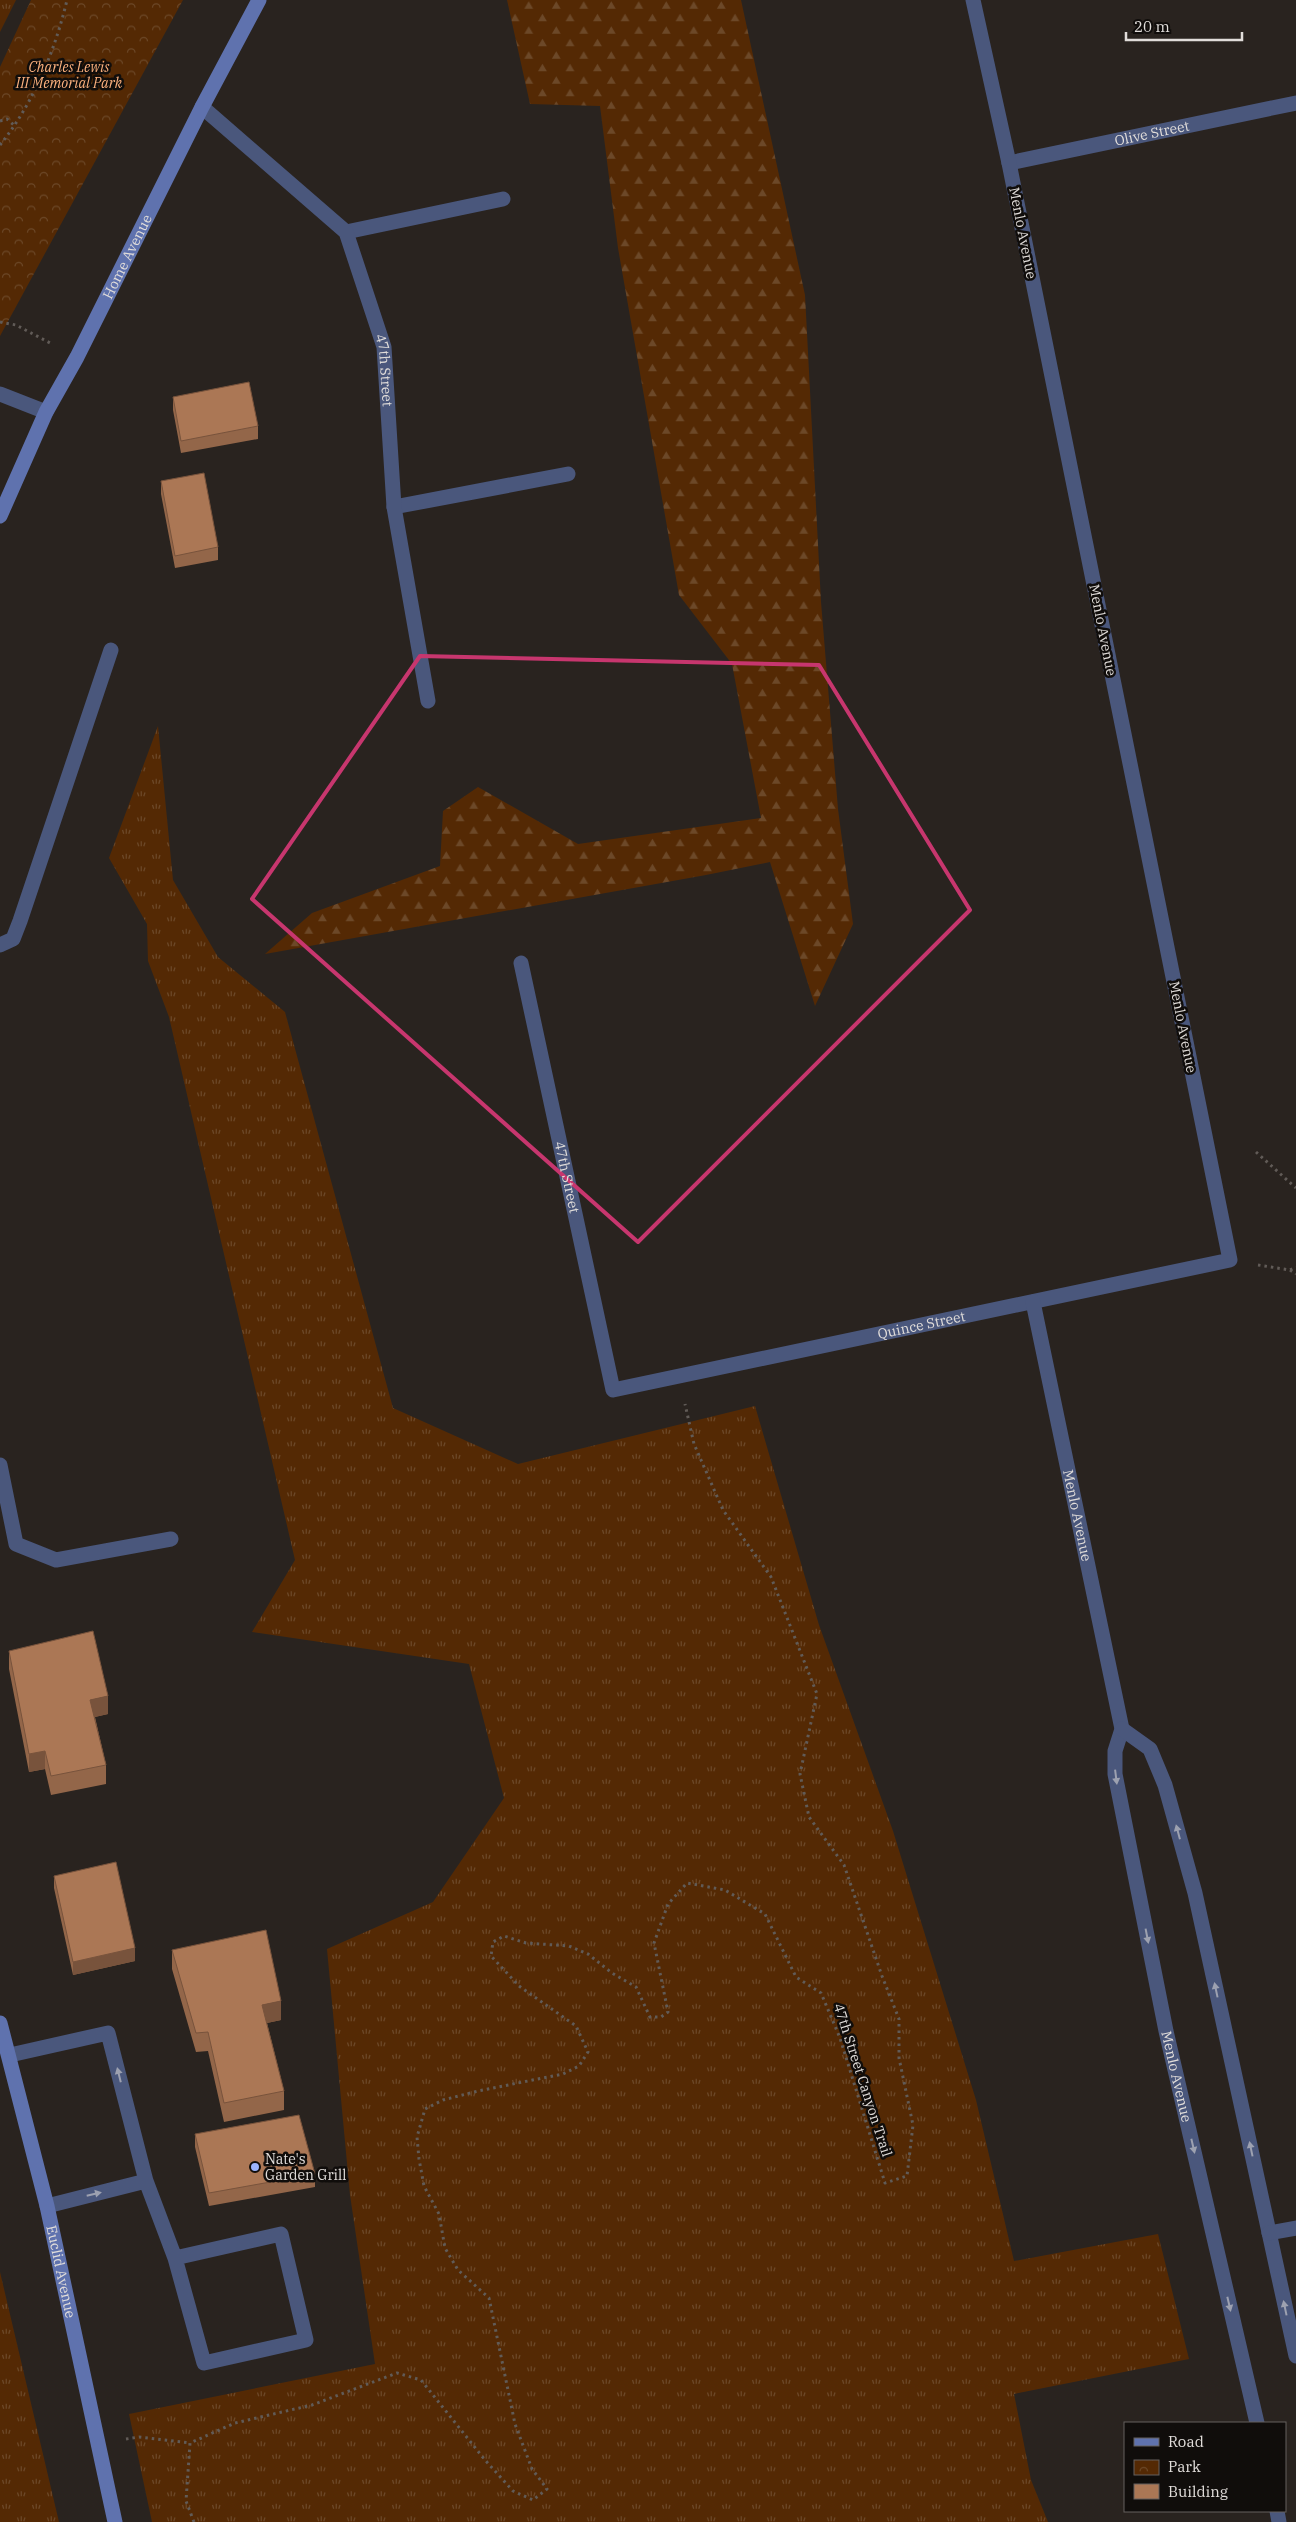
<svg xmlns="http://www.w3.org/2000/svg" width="1296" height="2522" viewBox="0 0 1296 2522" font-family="'IBM Plex Serif',serif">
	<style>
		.grass { fill: url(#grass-tufts) }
		.forest { fill: url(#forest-firs) }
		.park { fill: url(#park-crowns) }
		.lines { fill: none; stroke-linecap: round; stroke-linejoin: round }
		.path { stroke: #615b57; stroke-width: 3; stroke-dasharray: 2.5 4; stroke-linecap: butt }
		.lane { stroke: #4a577c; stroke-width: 15 }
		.street { stroke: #4a577c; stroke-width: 15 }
		.secondary { stroke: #5f72ae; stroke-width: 15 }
		.wall { fill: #936649 }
		.shaded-wall { fill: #78533c }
		.building { fill: #ab7755; stroke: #78533c }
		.oneway { fill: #9da1b0 }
		.marked { fill: none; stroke: #c7366e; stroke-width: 4; stroke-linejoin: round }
		.poi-dot { fill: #9cb4fd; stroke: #100d0b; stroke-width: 2 }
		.labels { text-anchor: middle; stroke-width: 5; stroke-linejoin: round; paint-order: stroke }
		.park-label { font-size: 14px; font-style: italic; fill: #fcb17e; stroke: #100d0b }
		.street-label { font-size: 14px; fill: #e1ddda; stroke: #100d0b }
		.poi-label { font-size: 14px; fill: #e1ddda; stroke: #100d0b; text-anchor: start }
	</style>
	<defs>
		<pattern id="grass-tufts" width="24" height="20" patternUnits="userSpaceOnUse" patternTransform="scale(1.25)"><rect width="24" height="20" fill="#542904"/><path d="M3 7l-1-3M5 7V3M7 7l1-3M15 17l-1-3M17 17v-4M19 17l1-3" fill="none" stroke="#6c4828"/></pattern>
		<pattern id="forest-firs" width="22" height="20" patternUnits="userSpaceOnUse" patternTransform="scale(1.25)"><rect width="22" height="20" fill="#542904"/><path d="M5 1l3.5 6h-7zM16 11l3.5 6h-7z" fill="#6c4828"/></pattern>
		<pattern id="park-crowns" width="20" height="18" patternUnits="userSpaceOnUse" patternTransform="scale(1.25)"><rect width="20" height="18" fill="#542904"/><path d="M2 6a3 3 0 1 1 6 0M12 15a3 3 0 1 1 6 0" fill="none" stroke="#6c4828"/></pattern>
	</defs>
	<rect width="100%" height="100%" fill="#29231f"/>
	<!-- grass -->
	<path class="grass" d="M0 0H16L0 32Z
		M158 726 173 880 218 957 285 1012 393 1408 518 1464 755 1406 819 1625 893 1831 976 2100 1014 2261 1158 2234 1189 2359 1014 2394 1031 2480 1048 2522H152L129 2414 375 2364 350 2195 327 1949 433 1902 504 1798 469 1664 252 1632 295 1560 169 1017 148 961 147 924 109 858Z
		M0 2272 59 2522H0Z"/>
	<!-- forest -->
	<path class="forest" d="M507 0H741L805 295 821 602 838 809 853 924 815 1006 770 862 706 875 265 954 312 913 440 866 443 811 478 787 578 844 761 818 732 664 679 595 618 248 600 106 530 104Z"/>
	<!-- park -->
	<path class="park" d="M31 0H183L0 336V67Z"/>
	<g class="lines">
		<!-- path -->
		<path class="path" d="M0 121 7 119 15 126
			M0 145C33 104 55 51 67 0
			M0 322 16 325 52 344
			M1256 1152 1296 1188
			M1258 1265 1290 1270 1296 1267
			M1290 1270 1296 1274
			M126 2439 139 2437 190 2443
			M194 2522 186 2501 190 2443 235 2423 312 2405 397 2373 421 2380 485 2460 513 2491 533 2500 547 2489 532 2469 515 2424 489 2298 458 2270 445 2248 439 2214 424 2186 419 2159 417 2137 425 2109 443 2100 478 2091 563 2074 579 2066 588 2052 576 2026 519 1986 491 1956 493 1942 504 1936 526 1943 569 1946 588 1954 612 1973 636 1987 650 2017H661L668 2012 654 1943 668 1904 687 1883 725 1890 765 1914 796 1977 821 1993 840 2038 885 2183 907 2176 913 2125 899 2058V2019L882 1976 844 1865 809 1817 800 1774 817 1694 771 1577 723 1510 694 1444 685 1404"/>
		<!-- lane -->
		<path class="lane" d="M346 232 503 199
			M0 394 46 412
			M394 507 568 474
			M0 945 13 939 20 921 111 650
			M0 1465 16 1544 56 1560 171 1539
			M10 2055 108 2033 146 2181 47 2206
			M146 2181 175 2258 204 2363 306 2340 281 2234 175 2258"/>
		<!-- street -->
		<g class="street">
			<path id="s1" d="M202 107 346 232 384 347 394 507 428 701"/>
			<path id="s2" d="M1009 163 1296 103"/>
			<path id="s3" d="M521 963 613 1390 1230 1260 1009 163 973 0"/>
			<path id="s4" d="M1033 1302 1122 1729 1115 1751V1774L1166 2031 1257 2423"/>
			<path d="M1122 1729 1150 1749 1165 1785 1195 1893 1296 2356"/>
			<path d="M1269 2233 1296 2228"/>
			<path d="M1277 2511 1279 2522"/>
		</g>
		<!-- secondary -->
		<g class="secondary">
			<path id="s5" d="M0 516 46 412 77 357 202 107 259 0"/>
			<path id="s6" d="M0 2023 47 2206 115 2522"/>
		</g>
	</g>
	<!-- wall -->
	<path class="wall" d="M173 397 258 426V439L181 453 173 410Z
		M161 481 218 547V560L175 568 161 494Z
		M9 1651 108 1714 95 1717 106 1765V1784L51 1795 45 1769 29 1772 9 1669Z
		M54 1876 135 1961 73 1975 54 1888Z
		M172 1950 281 2020 267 2023 284 2091V2110L224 2122 208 2051 196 2052 172 1969Z
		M195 2134 315 2174V2187L209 2206 195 2147Z"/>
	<!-- shaded-wall -->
	<path class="shaded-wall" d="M108 1696V1714L90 1718V1700Z
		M45 1751V1769L29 1772V1754Z
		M135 1948V1961L73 1975V1962Z
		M281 2001V2020L262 2024V2005Z"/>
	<!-- building -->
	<path class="building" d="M249 382 258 426 181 441 173 397Z
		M204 473 218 547 175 556 161 481Z
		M93 1631 108 1696 90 1700 106 1765 51 1776 45 1751 29 1754 9 1651Z
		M116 1862 135 1948 73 1962 54 1876Z
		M266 1930 281 2001 262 2005 284 2091 224 2103 208 2032 196 2033 172 1950Z
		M299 2115 315 2174 209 2193 195 2134Z"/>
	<!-- one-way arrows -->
	<defs><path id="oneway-solid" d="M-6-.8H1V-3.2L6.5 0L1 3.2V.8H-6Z" transform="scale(1.25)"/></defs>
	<g class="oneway">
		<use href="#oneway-solid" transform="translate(1116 1777) rotate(83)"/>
		<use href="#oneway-solid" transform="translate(1178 1832) rotate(-105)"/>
		<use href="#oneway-solid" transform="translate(1147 1936) rotate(79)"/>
		<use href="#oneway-solid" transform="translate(1216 1990) rotate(-102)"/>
		<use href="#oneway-solid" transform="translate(119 2075) rotate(-104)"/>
		<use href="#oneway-solid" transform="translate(1193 2146) rotate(77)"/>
		<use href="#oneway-solid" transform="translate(1251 2149) rotate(-102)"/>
		<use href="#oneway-solid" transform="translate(94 2194) rotate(-13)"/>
		<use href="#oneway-solid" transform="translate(1229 2304) rotate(77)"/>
		<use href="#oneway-solid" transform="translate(1285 2308) rotate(-102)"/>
	</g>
	<!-- marked area -->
	<path class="marked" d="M420 656 819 665 970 910 638 1242 252 899Z"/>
	<!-- markers -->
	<circle class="poi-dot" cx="255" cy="2167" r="5"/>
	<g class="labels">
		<!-- park labels -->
		<g class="park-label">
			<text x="69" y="72">Charles Lewis<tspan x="69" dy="16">III Memorial Park</tspan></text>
		</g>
		<!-- street labels -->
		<g class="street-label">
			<text dy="5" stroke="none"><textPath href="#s2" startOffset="146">Olive Street</textPath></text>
			<text transform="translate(1023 233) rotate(79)" y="5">Menlo Avenue</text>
			<text dy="5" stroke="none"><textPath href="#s5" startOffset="289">Home Avenue</textPath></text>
			<text dy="5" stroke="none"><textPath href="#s1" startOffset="335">47th Street</textPath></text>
			<text transform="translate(1103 630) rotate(79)" y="5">Menlo Avenue</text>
			<text transform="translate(1183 1027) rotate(79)" y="5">Menlo Avenue</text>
			<text dy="5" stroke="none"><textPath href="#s3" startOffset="219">47th Street</textPath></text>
			<text dy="5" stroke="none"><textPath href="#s3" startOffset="752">Quince Street</textPath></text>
			<text dy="5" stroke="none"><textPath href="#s4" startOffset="218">Menlo Avenue</textPath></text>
			<text dy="5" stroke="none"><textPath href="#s4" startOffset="791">Menlo Avenue</textPath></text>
			<text transform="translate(863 2080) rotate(72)" y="5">47th Street Canyon Trail</text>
			<text dy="5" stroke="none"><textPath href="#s6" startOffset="256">Euclid Avenue</textPath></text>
		</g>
		<!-- poi labels -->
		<g class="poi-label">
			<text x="265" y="2164">Nate's<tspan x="265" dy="16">Garden Grill</tspan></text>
		</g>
	</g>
	<!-- legend -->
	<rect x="1124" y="2422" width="162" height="90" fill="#100d0b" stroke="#64605e"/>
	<rect x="1134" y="2438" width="25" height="8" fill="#5f72ae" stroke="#64605e"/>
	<text x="1168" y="2447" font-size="15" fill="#e1ddda">Road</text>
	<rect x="1134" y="2460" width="25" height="15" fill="url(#park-crowns)" stroke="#64605e"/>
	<text x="1168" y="2472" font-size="15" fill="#e1ddda">Park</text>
	<rect x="1134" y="2484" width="25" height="15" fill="#ab7755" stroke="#64605e"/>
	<text x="1168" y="2497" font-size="15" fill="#e1ddda">Building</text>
	<!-- scale -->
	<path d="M1126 32v8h116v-8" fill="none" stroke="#e1ddda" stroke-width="2.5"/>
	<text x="1134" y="32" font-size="15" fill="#e1ddda" stroke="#100d0b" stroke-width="4" paint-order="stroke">20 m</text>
</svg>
